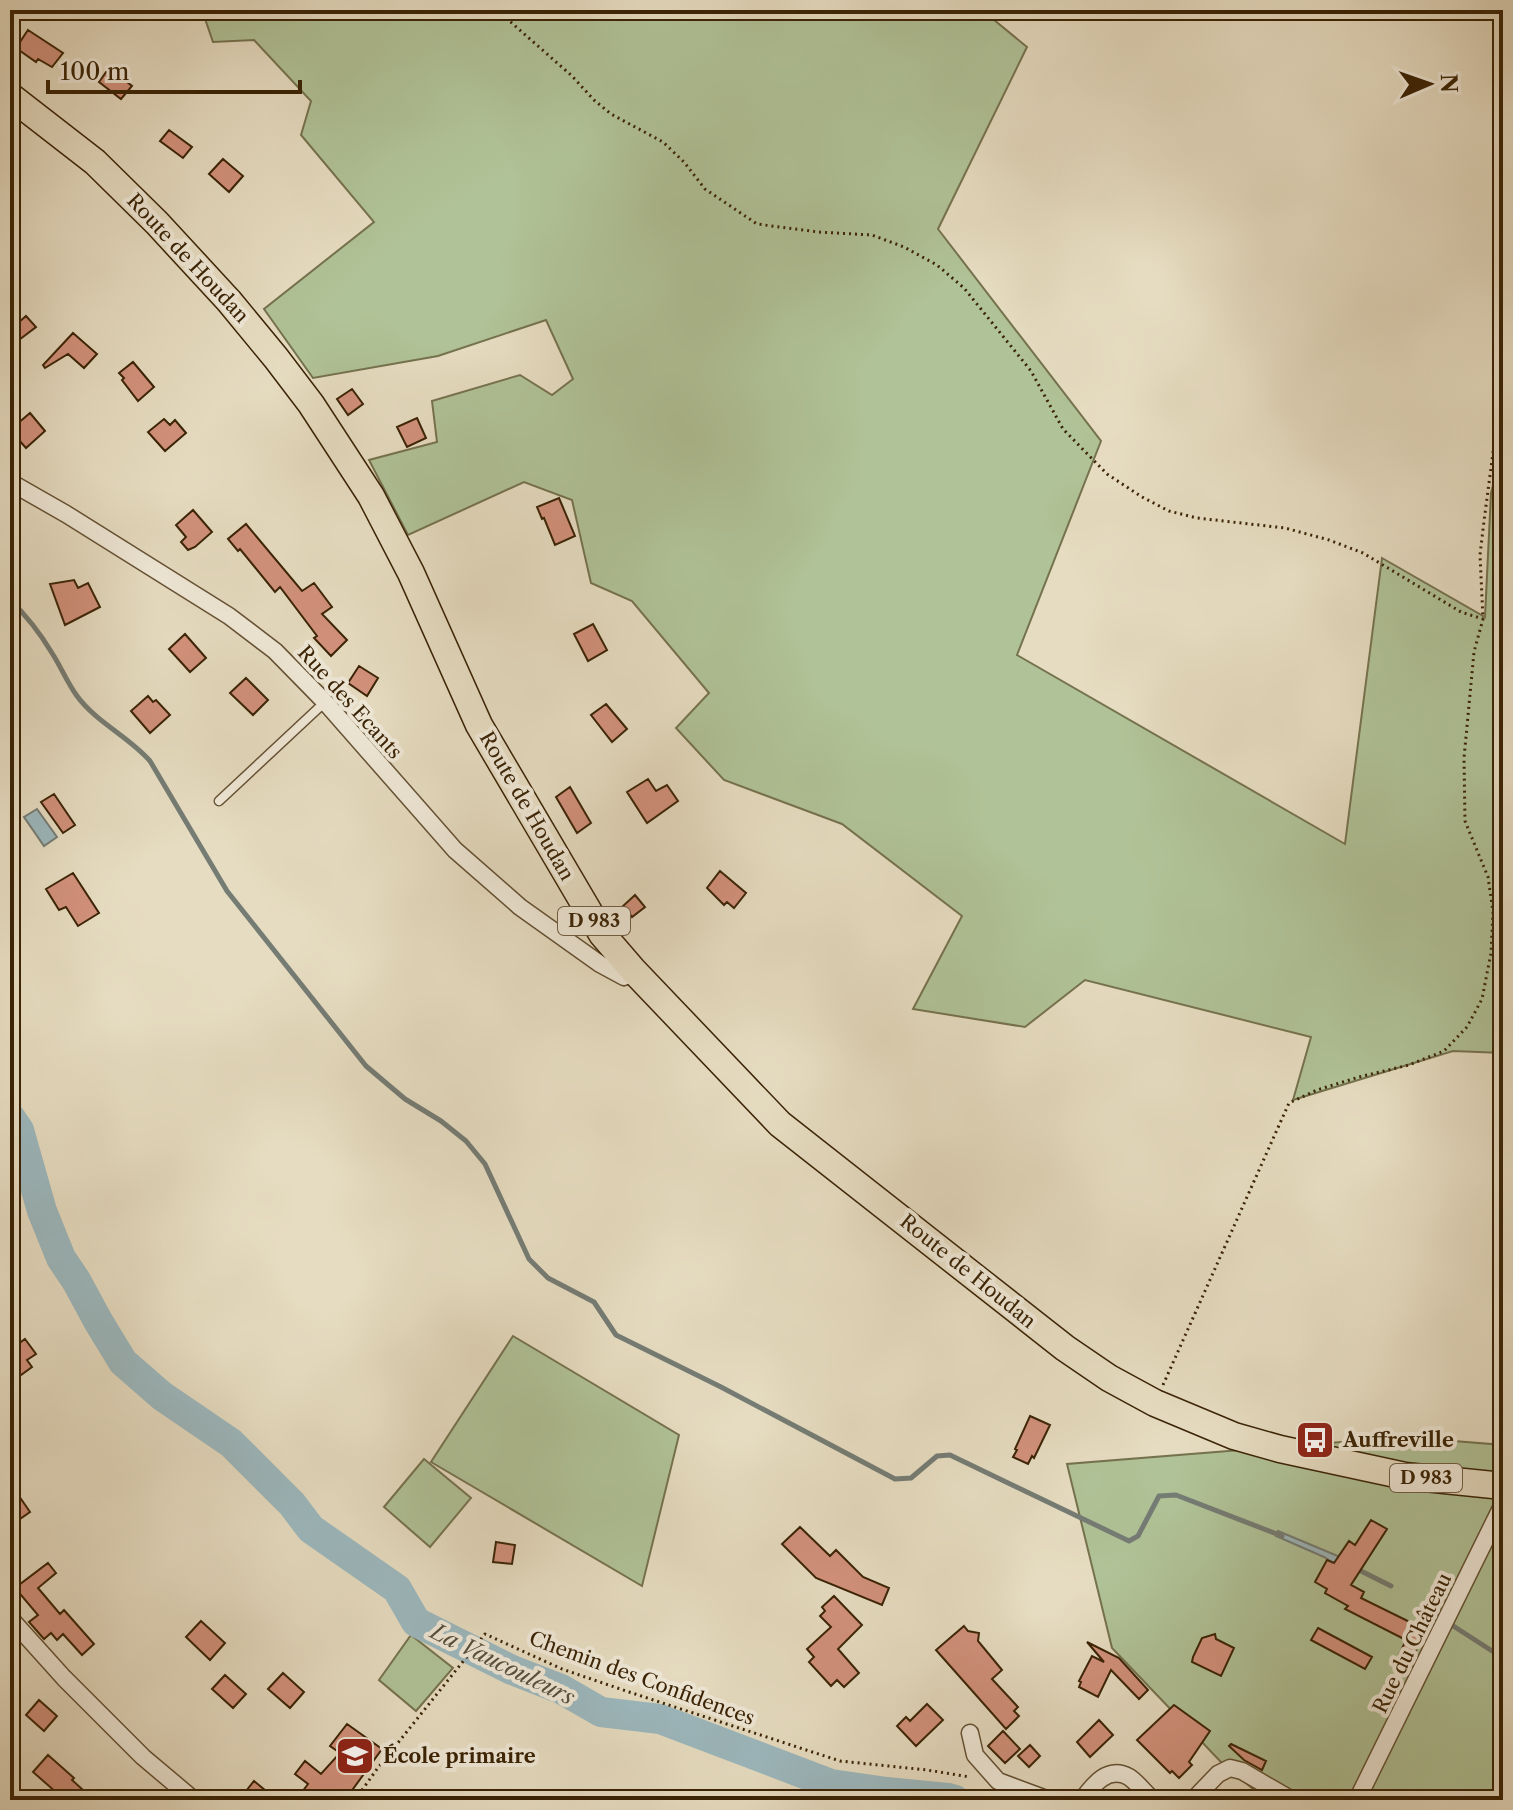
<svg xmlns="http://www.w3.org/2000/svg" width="1513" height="1810" viewBox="0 0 1513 1810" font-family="'Libre Caslon Text',serif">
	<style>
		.green { fill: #b0c297; stroke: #75724e; stroke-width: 2 }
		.water { fill: #9cb8be; stroke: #757c74; stroke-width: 2 }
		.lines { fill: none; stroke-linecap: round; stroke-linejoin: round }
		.stream { stroke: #757c74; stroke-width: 5 }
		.river { stroke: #9cb8be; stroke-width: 30 }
		.building { fill: #d2917c; stroke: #3a2305; stroke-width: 2 }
		.service-casing { stroke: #655134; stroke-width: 11 }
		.minor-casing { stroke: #655134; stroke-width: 19 }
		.primary-casing { stroke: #3a2305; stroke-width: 29 }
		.path { stroke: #3a2305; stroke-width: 3; stroke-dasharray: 2 4; stroke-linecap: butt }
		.service { stroke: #efe8d7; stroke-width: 8 }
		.minor { stroke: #efe8d7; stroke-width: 16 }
		.primary { stroke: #e6dcc1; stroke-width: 26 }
		.labels { text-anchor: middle; stroke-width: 8; stroke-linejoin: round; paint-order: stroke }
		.shield { fill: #efe8d7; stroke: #705e44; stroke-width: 2 }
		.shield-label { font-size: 18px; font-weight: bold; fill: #3a2305 }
		.street-label { font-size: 20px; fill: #3a2305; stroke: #efe8d7 }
		.poi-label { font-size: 20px; font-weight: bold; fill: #3a2305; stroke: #efe8d7; text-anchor: start }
		.water-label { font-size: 22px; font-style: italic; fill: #57503c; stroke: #efe8d7 }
	</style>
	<rect width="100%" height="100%" fill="#e6dcc1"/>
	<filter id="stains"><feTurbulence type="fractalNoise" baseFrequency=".0025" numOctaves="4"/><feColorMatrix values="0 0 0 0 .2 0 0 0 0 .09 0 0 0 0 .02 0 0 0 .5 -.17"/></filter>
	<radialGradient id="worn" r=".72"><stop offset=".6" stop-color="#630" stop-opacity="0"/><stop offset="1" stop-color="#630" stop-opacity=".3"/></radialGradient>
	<!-- green -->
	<path class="green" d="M202 10H982L1027 47 938 229 1101 441 1017 655 1345 844 1382 558 1485 617 1491 493 1503 448V1053L1453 1051 1293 1100 1311 1037 1085 980 1025 1027 913 1009 962 916 842 824 724 780 676 728 709 693 632 601 591 583 572 500 524 482 408 535 369 460 437 442 432 401 520 375 552 395 573 379 546 320 438 356 313 378 264 309 374 222 301 135 311 101 254 40 213 42Z
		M513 1336 679 1435 642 1586 431 1462Z
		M1404 1437 1503 1445V1800H1266L1220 1761 1112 1648 1067 1464Z
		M424 1459 471 1498 430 1547 384 1507Z
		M411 1635 453 1668 416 1711 379 1680Z"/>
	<!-- water -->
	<path class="water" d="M37 809 57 837 44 846 24 817Z
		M1278 1531 1345 1559 1340 1567 1324 1557 1276 1536Z"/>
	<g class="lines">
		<!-- stream -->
		<path class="stream" d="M10 600C27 616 40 633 52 653 61 667 67 682 77 696 97 723 128 736 150 761L227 891 366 1066 405 1099 441 1121 466 1141 485 1164 529 1259 548 1278 594 1302 616 1335 721 1387 895 1479 911 1478 937 1456 950 1455 1129 1541 1138 1536 1159 1496 1176 1495 1282 1536
			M1357 1569 1391 1586
			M1430 1611 1503 1658"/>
		<!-- river -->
		<path class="river" d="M10 1117 19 1130 42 1211 61 1258 77 1282 98 1321 123 1362 162 1396 231 1443 292 1504 311 1529 397 1589 416 1622 512 1670 561 1689 601 1712 660 1719 831 1784 887 1792 948 1798 955 1800"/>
	</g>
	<!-- building -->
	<path class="building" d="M28 30 63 53 52 67 38 59 36 62 16 48Z
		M109 68 132 86 121 99 99 82Z
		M169 130 192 147 183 158 160 141Z
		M223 159 243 176 229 192 209 174Z
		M26 316 36 327 19 340 10 330Z
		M73 333 97 354 84 368 68 354 45 368 43 365Z
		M133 362 154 387 138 401 122 380 124 378 119 373Z
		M352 389 363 404 348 415 337 399Z
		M30 413 45 431 26 448 10 430Z
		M417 418 426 438 407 447 397 427Z
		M164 419 170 425 175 420 186 433 165 451 148 432Z
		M559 498 575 536 555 545 544 518 542 519 537 507Z
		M193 510 212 532 195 547 188 550 181 542 186 537 176 525Z
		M246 524 302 591 314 583 332 607 322 614 347 640 331 656 314 638 317 636 280 587 275 592 240 549 238 551 228 539Z
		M74 580 78 588 88 583 100 607 65 625 50 584Z
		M593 624 607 650 588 661 574 634Z
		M185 634 206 658 190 672 169 649Z
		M359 666 378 678 367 696 348 683Z
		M246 678 268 700 253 715 230 693Z
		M148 696 153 702 156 700 170 715 150 733 131 711Z
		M606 704 627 729 612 742 591 715Z
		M648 779 656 791 667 785 678 801 647 823 627 792Z
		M570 787 591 823 577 833 556 797Z
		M54 794 75 825 63 833 41 802Z
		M720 871 746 893 734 908 727 902 724 905 707 888Z
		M73 873 99 913 78 926 66 907 59 910 46 889Z
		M635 895 645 907 632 917 623 906Z
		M25 1339 36 1354 27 1360 32 1367 10 1383V1350Z
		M1030 1416 1050 1425 1034 1458 1032 1456 1028 1464 1013 1457 1017 1450 1015 1449Z
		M10 1483 30 1512 10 1526Z
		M1371 1520 1387 1529 1351 1585 1364 1592 1361 1598 1426 1630 1411 1661 1399 1655 1406 1640 1345 1609 1348 1606 1325 1593 1327 1589 1315 1582 1327 1560 1334 1563 1349 1541 1355 1545Z
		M800 1527 830 1556 836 1550 863 1577 889 1588 882 1605 816 1578 782 1544Z
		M496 1542 515 1545 512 1564 493 1562Z
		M48 1563 56 1573 38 1588 60 1614 64 1610 94 1644 82 1655 63 1634 57 1640 51 1633 44 1639 29 1622 38 1615 15 1588Z
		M834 1596 862 1625 838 1649 859 1673 844 1687 837 1680 831 1686 809 1662 814 1657 807 1649 831 1627 820 1616 825 1611 822 1607Z
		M201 1621 225 1643 210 1660 186 1637Z
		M964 1626 968 1631 979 1633 978 1641 1002 1670 992 1679 1018 1707 1014 1711 1019 1716 1006 1729 936 1650Z
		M1318 1628 1372 1657 1365 1669 1311 1640Z
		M1215 1634 1216 1639 1234 1648 1221 1676 1192 1662 1193 1657 1202 1638Z
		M1087 1642 1119 1658 1148 1690 1139 1699 1111 1670 1098 1697 1079 1687 1081 1682 1079 1681 1092 1656 1104 1662Z
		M283 1673 304 1692 290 1708 268 1689Z
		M225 1675 246 1694 233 1708 212 1689Z
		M39 1700 57 1716 44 1731 26 1715Z
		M927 1704 943 1720 916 1746 897 1726 906 1717 910 1721Z
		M1174 1705 1210 1731 1189 1762 1192 1765 1179 1778 1172 1771 1170 1773 1137 1740Z
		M1099 1720 1113 1735 1090 1757 1077 1742Z
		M347 1724 382 1749 345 1800H296L308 1784 295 1774 305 1761 321 1774 340 1753 330 1746Z
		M1003 1731 1020 1749 1005 1763 988 1746Z
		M1231 1744 1266 1761 1262 1770 1244 1760 1229 1746Z
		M1030 1745 1040 1756 1029 1767 1018 1756Z
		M48 1755 74 1778 72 1780 94 1800H65L33 1772Z
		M254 1781 277 1800H239Z"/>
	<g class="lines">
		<defs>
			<path id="service" d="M219 801 325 702"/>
			<path id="minor" d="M10 482 66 514 229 616 275 651 325 702 455 850 520 907 600 964 624 977 633 970
				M10 1618 64 1678 143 1757 194 1800
				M970 1733 975 1755 998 1781 1049 1800
				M1082 1800C1093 1785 1108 1765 1129 1777 1138 1783 1145 1793 1153 1800
				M1193 1800 1218 1774 1230 1768 1242 1771 1292 1800
				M1357 1800 1503 1504"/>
			<path id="primary" d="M10 96 95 162 157 223 229 301 276 358 311 404 371 496 411 573 479 725 602 934 633 970 780 1124 1065 1348 1109 1378 1155 1403 1234 1436 1280 1449 1405 1476 1503 1486"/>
		</defs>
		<!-- service casing -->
		<use href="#service" class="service-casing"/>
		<!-- minor casing -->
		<use href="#minor" class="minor-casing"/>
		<!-- primary casing -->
		<use href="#primary" class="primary-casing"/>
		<!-- path -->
		<path class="path" d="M497 10 572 76 594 100 611 114 663 142 684 162 705 189 757 224 818 232 872 235 904 247 937 265 964 288 1031 371 1063 429 1107 474 1142 497 1169 511 1197 518 1285 528 1329 540 1363 553 1461 612 1483 619
			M1163 1385 1289 1103 1317 1090 1359 1077 1409 1065 1444 1051 1467 1027 1482 999 1491 953 1493 912 1488 877 1465 821 1464 758 1474 652 1483 619 1480 555 1484 521 1494 445 1503 420
			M355 1800 377 1769 485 1634 562 1669 629 1692 840 1761 927 1770 970 1777"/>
		<!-- service -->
		<use href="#service" class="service"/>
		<!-- minor -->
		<use href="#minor" class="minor"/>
		<!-- primary -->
		<use href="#primary" class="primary"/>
	</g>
	<!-- icons -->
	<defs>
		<symbol id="bus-square" viewBox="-11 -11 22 22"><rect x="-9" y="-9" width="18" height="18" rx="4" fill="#8f2418" stroke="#efe8d7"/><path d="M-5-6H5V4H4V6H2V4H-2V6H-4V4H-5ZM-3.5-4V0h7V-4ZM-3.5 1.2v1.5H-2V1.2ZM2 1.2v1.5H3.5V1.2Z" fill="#fff"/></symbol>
		<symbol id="school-square" viewBox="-11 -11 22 22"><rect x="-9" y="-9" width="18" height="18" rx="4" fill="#8f2418" stroke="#efe8d7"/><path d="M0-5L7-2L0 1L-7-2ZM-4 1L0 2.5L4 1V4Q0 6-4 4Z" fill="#fff"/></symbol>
	</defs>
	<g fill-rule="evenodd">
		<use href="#bus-square" x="1293" y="1418" width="44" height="44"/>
		<use href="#school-square" x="333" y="1734" width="44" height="44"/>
	</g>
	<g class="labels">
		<!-- shield labels -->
		<g class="shield">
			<rect x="558" y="907" width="72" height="28" rx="6"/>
			<rect x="1390" y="1464" width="72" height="28" rx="6"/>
		</g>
		<g class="shield-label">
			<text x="594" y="927">D 983</text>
			<text x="1426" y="1484">D 983</text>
		</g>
		<!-- street labels -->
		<g class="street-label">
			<text transform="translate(188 258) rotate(47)" y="7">Route de Houdan</text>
			<text transform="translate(350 702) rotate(48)" y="7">Rue des Ecants</text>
			<text transform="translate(527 806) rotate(60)" y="7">Route de Houdan</text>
			<text transform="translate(968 1271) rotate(39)" y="7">Route de Houdan</text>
			<text transform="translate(1412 1643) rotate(-64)" y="7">Rue du Château</text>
			<text transform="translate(642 1678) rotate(20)" y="7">Chemin des Confidences</text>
		</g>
		<!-- poi labels -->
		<g class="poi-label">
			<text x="1343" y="1447">Auffreville</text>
			<text x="383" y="1763">École primaire</text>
		</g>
		<!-- water labels -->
		<g class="water-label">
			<text transform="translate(503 1664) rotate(26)" y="8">La Vaucouleurs</text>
		</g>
	</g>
	<!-- margin -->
	<rect width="1513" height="1810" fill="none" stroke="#e6dcc1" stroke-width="40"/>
	<rect x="12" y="12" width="1489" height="1786" fill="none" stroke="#3a2305" stroke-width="4"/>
	<rect x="20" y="20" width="1473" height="1770" fill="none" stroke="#3a2305" stroke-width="2"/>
	<!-- north arrow -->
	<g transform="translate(1429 84) rotate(88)" stroke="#efe8d7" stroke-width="6" paint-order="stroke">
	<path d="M0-6L14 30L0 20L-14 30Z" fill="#3a2305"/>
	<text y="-12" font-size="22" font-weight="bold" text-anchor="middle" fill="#3a2305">N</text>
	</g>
	<!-- scale -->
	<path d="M48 80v12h252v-12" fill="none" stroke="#3a2305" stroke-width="4"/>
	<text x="60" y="80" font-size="24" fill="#3a2305" stroke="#efe8d7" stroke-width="6" paint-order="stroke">100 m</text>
	<rect width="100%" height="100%" filter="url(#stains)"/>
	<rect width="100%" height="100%" fill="url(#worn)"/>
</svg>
